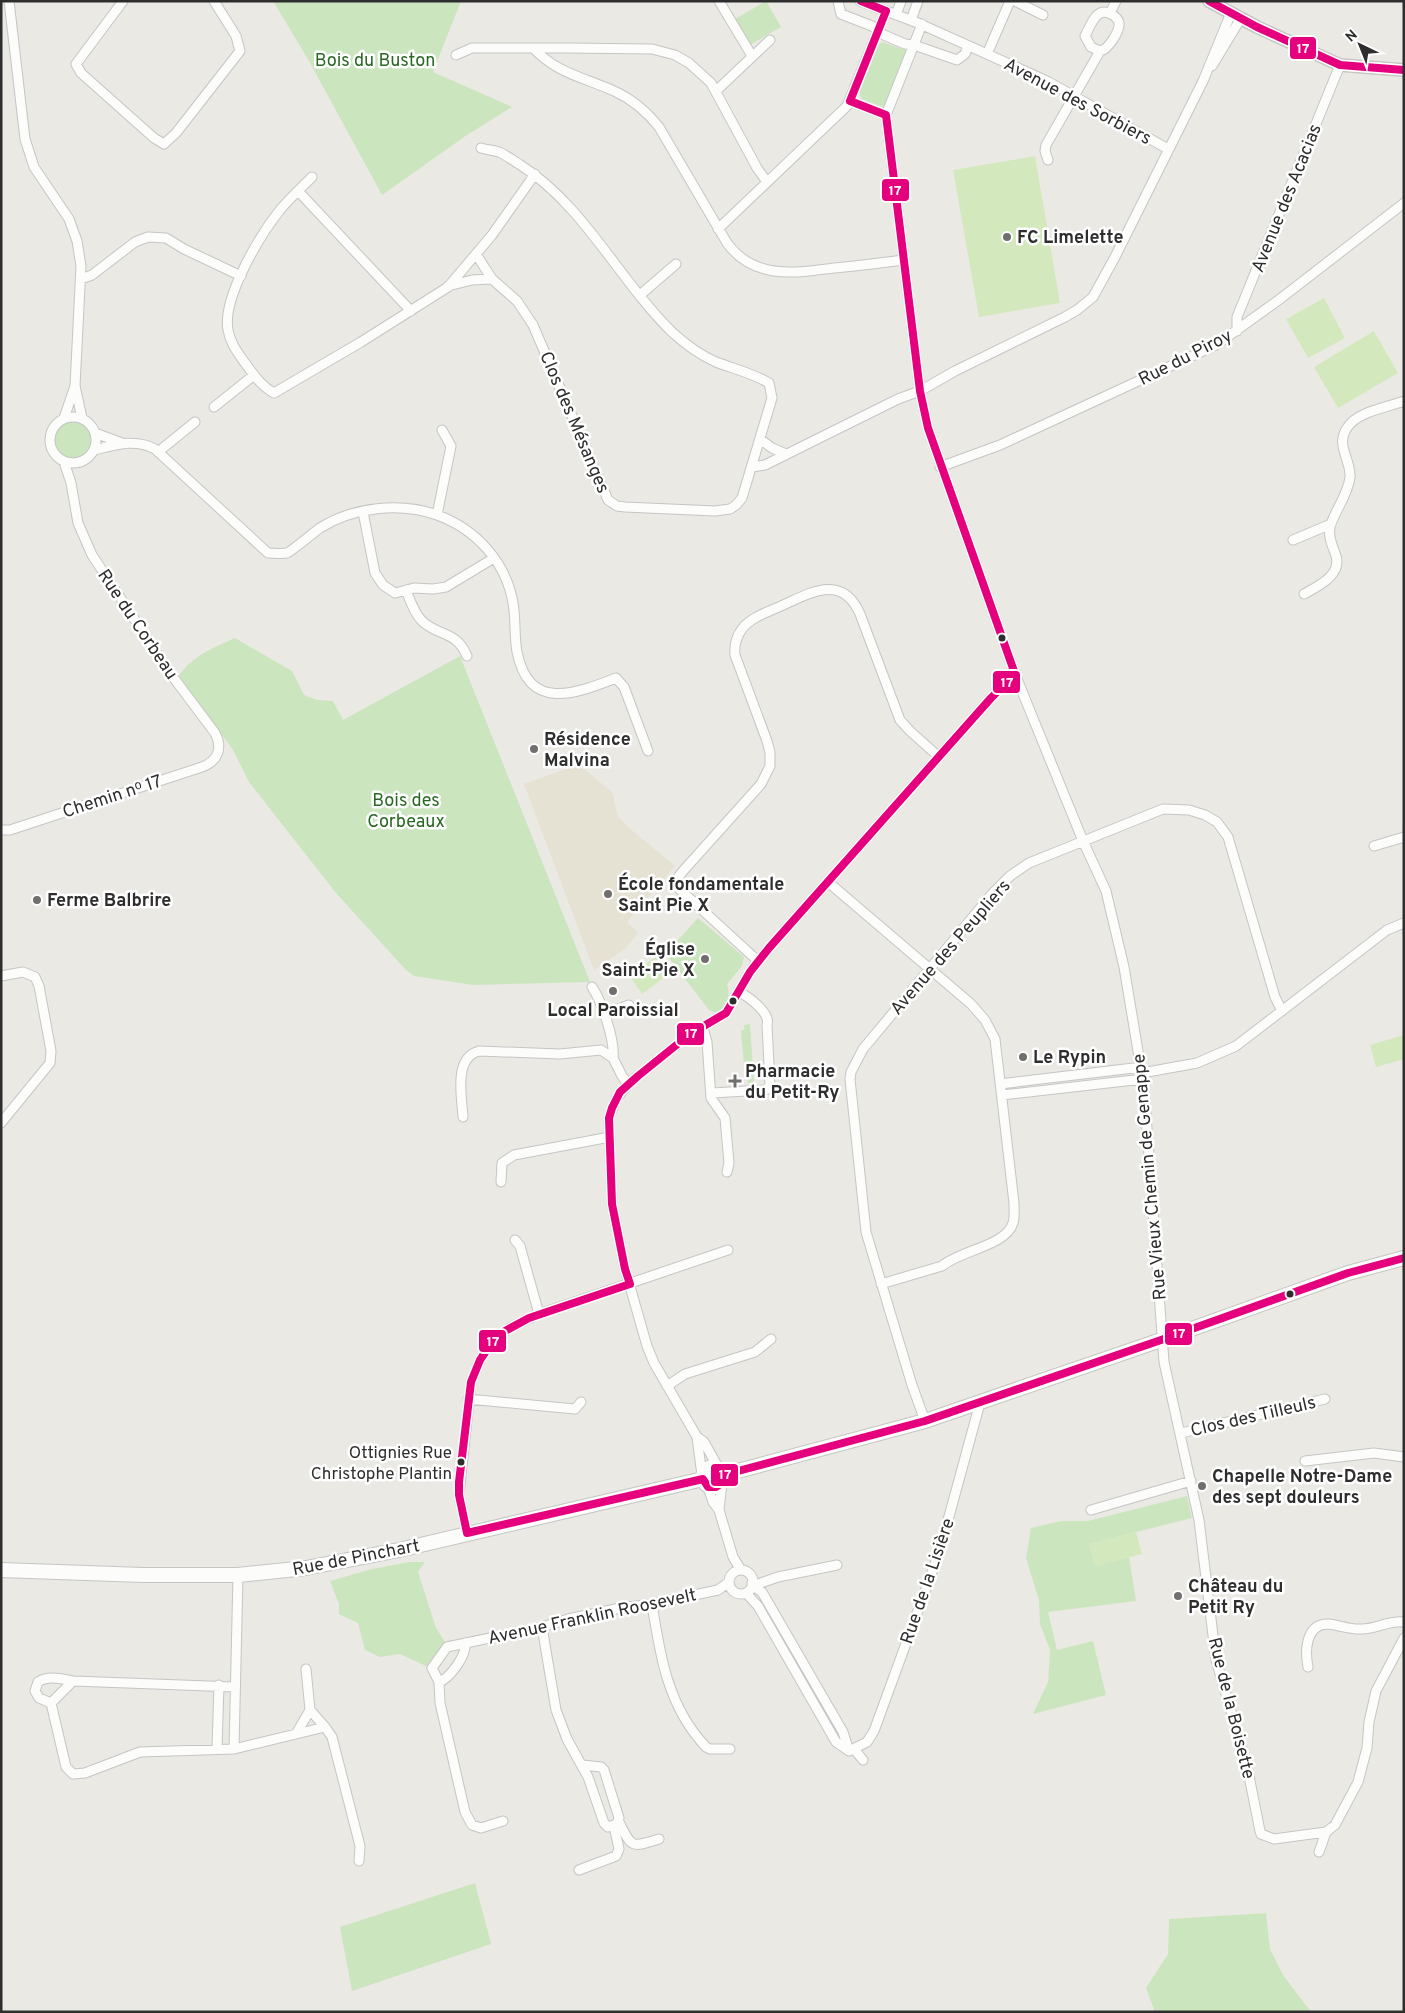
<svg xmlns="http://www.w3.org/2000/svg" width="1405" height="2013" viewBox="0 0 1405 2013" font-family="Overpass,sans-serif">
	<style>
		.education { fill: #e5e1d3 }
		.green { fill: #cbe5bf }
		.pitch { fill: #d4e8be }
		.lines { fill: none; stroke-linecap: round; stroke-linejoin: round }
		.minor-casing { stroke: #c5c5c4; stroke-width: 11 }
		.tertiary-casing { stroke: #c5c5c4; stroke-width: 14 }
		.secondary-casing { stroke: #c5c5c4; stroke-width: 16 }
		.minor { stroke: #fcfcfb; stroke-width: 9 }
		.tertiary { stroke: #fcfcfb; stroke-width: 11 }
		.secondary { stroke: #fcfcfb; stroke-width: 14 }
		.bus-1-casing { stroke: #fff; stroke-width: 11 }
		.bus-1 { stroke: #e5007d; stroke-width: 8 }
		.poi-dot { fill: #706f6e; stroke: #fff; stroke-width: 2 }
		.bus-dot { fill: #2e2e2e; stroke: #fff; stroke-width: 2 }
		.labels { text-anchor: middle; stroke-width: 5; stroke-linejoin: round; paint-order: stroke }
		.bus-label { font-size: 17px; fill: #2e2e2e; stroke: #fff; text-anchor: end }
		.park-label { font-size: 18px; fill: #286820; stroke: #fff }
		.street-label { font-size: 18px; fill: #2e2e2e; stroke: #fff }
		.poi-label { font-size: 18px; font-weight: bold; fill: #2e2e2e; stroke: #fff; text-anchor: start }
		.line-badge { stroke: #fff; stroke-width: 2 }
		.badge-label { font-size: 14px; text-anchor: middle; font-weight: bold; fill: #fff }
	</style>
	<rect width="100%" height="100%" fill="#ebe9e4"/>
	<!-- education -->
	<path class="education" d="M577 766 585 770 612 792 618 816 628 827 675 866 627 922 638 933 626 948 594 970 524 784 566 769Z"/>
	<!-- green -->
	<path class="green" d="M273 1H461L433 72 512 107 467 135 382 195 309 61Z
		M766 1 781 27 750 45 735 19Z
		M882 42 905 50 906 54 885 106 883 107 862 99 859 93 877 47Z
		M54 440a19 19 0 1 1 38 0a19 19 0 1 1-38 0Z
		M235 638 292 671 304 695 317 700 333 701 343 720 460 656 590 982 473 985 414 976 406 970 336 893 249 782 233 750 179 676C193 655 213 648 235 638Z
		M698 918 744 957 742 966 727 984C731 996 728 1006 717 1013L709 1010 669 958 677 941Z
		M750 1024 754 1083H748V1078H745L741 1030H744V1025Z
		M1187 1496 1192 1518 1089 1544 1095 1566 1129 1557 1136 1601 1048 1612 1057 1650 1093 1641 1106 1695 1033 1714 1048 1682 1050 1650 1040 1624 1039 1600 1026 1558 1031 1528 1061 1521H1088Z
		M409 1562H425L418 1572 436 1628 445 1642 426 1666 400 1654 380 1657 365 1650 358 1623 339 1614V1604L330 1581 372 1569Z
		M475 1883 491 1944 352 1991 340 1927Z
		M1266 1913 1270 1949 1283 1975 1311 2012H1155L1146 1988 1168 1954 1169 1919Z"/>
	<!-- pitch -->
	<path class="pitch" d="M1035 156 1060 303 979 317 953 170Z
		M1324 298 1345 338 1308 358 1286 319Z
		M1374 331 1398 373 1338 408 1314 367Z
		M660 954 674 970 642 994 629 975Z
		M1404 1035V1059L1376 1067 1370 1045Z
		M1136 1532 1142 1554 1095 1566 1089 1544Z"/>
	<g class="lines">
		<defs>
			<path id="minor" d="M9 1 25 139 34 167 69 219 77 241 81 266 75 386 82 418
				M123 1 76 64 81 73 154 138 164 144 176 133 240 51 236 36 214 1
				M719 1 752 56
				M838 1 841 14 872 26 884 35 905 44 914 45 957 60 965 54 968 46
				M860 1 918 23 1047 81 1168 149
				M1015 1 1043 15
				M1110 13 1116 1
				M896 15 901 1
				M911 20 918 1
				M922 24 886 115 920 391 928 428 1015 674 1083 841 1106 891 1124 967 1144 1087 1164 1362 1199 1520 1216 1660 1247 1766 1260 1831 1261 1834 1274 1839 1326 1832
				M533 48C558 74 583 77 614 91 632 99 647 112 659 127L727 243C754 280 795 273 834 268 857 266 880 263 903 260
				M987 54 1010 1
				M456 55 472 48H568L652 49 675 55 689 63 711 83 757 168 767 182
				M1212 66 1241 18
				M716 91 770 40
				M850 101 886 115
				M1048 160 1045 151 1046 145 1100 51C1108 50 1120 31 1119 23 1118 18 1115 16 1111 14 1096 6 1091 25 1085 36L1091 47 1100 51
				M312 177C301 188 290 198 280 210 260 235 222 298 228 330 230 343 238 353 245 363 254 375 261 386 274 393L361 342 448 287 492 235 535 174
				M298 191 411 311
				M718 229 847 106 886 11
				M476 254 492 279 517 301 533 325 608 500 617 506 625 507 715 511 730 509 736 505 742 498 772 398 769 383C752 373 734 369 716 362 700 355 685 344 672 332 618 279 584 205 519 164 512 160 506 155 499 152 493 150 487 150 481 148
				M81 279 92 275 135 242 148 237 166 238 184 249 241 276
				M448 286 472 280 492 279
				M640 295 676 264
				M1237 331V317L1340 65
				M214 407 254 375
				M50 440a23 23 0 1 1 46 0a23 23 0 1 1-46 0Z
				M64 418 75 386
				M95 433 122 443
				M760 439 772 448 786 454
				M94 450C115 445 135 438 155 449L268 553C274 553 281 554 287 553 292 551 313 533 320 528 353 507 400 502 437 515 476 529 506 562 513 603 516 619 514 636 517 652 529 712 575 694 616 678L624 687 648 751
				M158 452 195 422
				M752 467 765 465 898 399 920 391 955 371 1065 317 1077 310 1093 297 1115 257 1203 81 1231 13
				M940 467 1000 445 1216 345 1280 299 1404 203
				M363 512 375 573 383 585 395 593 414 588 433 589 446 587 494 558
				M437 515 451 446 442 430
				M1293 540 1331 524
				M406 590C410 600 414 613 422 621 439 637 456 630 467 656
				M1304 594C1319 586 1344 574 1335 553 1332 545 1328 536 1330 527 1335 510 1348 495 1350 477 1351 457 1332 443 1351 423 1363 411 1388 407 1404 401
				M1 830H10L202 767C218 761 223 748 215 733L170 673 92 555 78 523 71 483 64 462
				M1374 846 1404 837
				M828 882 971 1004 985 1020 995 1039 1014 1203C1014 1210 1015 1217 1013 1223 1006 1246 961 1250 942 1266L881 1284
				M758 961 675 885 676 880 683 871 761 784 770 766V752L767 741 735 655C734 645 736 637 742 629 751 617 768 612 781 606 810 593 842 573 860 614L900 720 910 731 939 757
				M1 976 23 972 35 977 39 986 51 1051 50 1063 1 1123
				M592 987C602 1002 615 1040 613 1058
				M603 1015 629 1005
				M703 1028 707 1042 711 1098 725 1118 729 1163 727 1172
				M1142 1073 1197 1063 1236 1046 1387 930 1404 923
				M1000 1084 1142 1067
				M712 1093 766 1090 770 1085 767 1025C771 1013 749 997 739 992
				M1002 1095 1143 1079
				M463 1117C462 1098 453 1058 479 1051L560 1054 601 1050 613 1058 622 1076 628 1084
				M501 1182 502 1163 514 1155 610 1137
				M515 1240 520 1246 539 1314
				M667 1386 685 1374 755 1352 771 1339
				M468 1399 575 1409 581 1402
				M925 1421 912 1385 866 1232 850 1079 851 1072 863 1049 992 894 1010 876 1029 863 1163 809 1189 810 1205 815 1217 822 1228 837 1275 997 1282 1011
				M1181 1433 1325 1399
				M697 1437 704 1442 719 1469
				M1305 1461 1374 1453 1404 1457
				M703 1473 701 1468 697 1437 654 1363 647 1346 625 1269 612 1204 609 1118 616 1099 628 1084 690 1034 726 1013 750 972 769 948 991 698 1015 674
				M722 1483 719 1510 733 1557 741 1570
				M708 1487 713 1502 719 1510
				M1091 1510 1191 1481
				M467 1533 459 1495 471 1382 480 1360 492 1342 511 1327 539 1314 728 1250
				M729 1582a12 12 0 1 1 24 0a12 12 0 1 1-24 0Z
				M752 1583 758 1584 778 1577 837 1565
				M752 1586 762 1592 843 1732 849 1751
				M746 1593 758 1606 836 1742 849 1751
				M652 1604C660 1656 668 1707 706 1747L710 1749H730
				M542 1627 556 1710 567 1739 588 1777 604 1823 608 1827 617 1824 619 1818 604 1770 601 1767 583 1765
				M1308 1667C1305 1652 1305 1624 1328 1624 1339 1625 1350 1630 1362 1629 1377 1629 1389 1620 1404 1622
				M306 1669 310 1710 325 1727
				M73 1681 51 1703 39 1698 35 1691 38 1682C48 1675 62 1679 73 1681L235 1687
				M439 1682 432 1668 447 1647 542 1627 568 1619 620 1608 652 1604 718 1590 729 1582
				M439 1682 440 1703 465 1812 472 1825 481 1828 503 1821
				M439 1682C450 1678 467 1655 465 1643
				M51 1703 66 1767 73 1774 85 1773 140 1752 234 1749 325 1727 332 1737 360 1846 359 1861
				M296 1734 310 1710
				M217 1749 219 1685
				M234 1749 238 1575
				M854 1749 863 1760
				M849 1751 867 1742 874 1731 939 1553 980 1403
				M619 1822C632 1848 631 1848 659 1839
				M1319 1852 1326 1832 1335 1825 1358 1782 1367 1748 1369 1722 1376 1691 1404 1638
				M579 1870 616 1856 619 1849 614 1826"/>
			<path id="tertiary" d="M1209 1 1257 27 1340 65 1404 70"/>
			<path id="secondary" d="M703 1477a10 10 0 1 1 20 0a10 10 0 1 1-20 0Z
				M723 1475 925 1421 1161 1340 1348 1273 1404 1258
				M1 1570 143 1575H238L306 1568 399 1550 703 1479"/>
		</defs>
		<!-- minor casing -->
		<use href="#minor" class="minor-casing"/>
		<!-- tertiary casing -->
		<use href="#tertiary" class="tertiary-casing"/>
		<!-- secondary casing -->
		<use href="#secondary" class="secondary-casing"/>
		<!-- minor -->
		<use href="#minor" class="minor"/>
		<!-- tertiary -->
		<use href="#tertiary" class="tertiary"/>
		<!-- secondary -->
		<use href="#secondary" class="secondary"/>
		<defs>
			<path id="bus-1" d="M861 1 886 11 850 101 886 115 920 391 928 428 1015 674 991 698 769 948 750 972 726 1013 690 1034 638 1076 620 1092 612 1108 609 1118 612 1204 625 1269 630 1284 529 1318 505 1331 492 1342 480 1360 471 1382 459 1482V1495L467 1533 703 1479 708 1487H716L722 1483 723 1475 925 1421 1161 1340 1348 1273 1404 1258
				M1209 1 1257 27 1340 65 1404 70"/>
		</defs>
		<!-- bus-1 casing -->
		<use href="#bus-1" class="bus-1-casing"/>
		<!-- bus-1 -->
		<use href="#bus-1" class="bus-1"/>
	</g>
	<!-- markers -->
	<g class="poi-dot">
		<circle cx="1007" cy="237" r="5"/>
		<circle cx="534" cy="749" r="5"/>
		<circle cx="608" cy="894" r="5"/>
		<circle cx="37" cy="900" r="5"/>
		<circle cx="705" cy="959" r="5"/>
		<circle cx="613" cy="991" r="5"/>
		<circle cx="1023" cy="1057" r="5"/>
		<path d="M732.5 1073.5h5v5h5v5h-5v5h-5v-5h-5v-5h5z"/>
		<circle cx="1202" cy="1486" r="5"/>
		<circle cx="1178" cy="1596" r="5"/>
	</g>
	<g class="bus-dot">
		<circle cx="1002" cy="638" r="4.5"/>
		<circle cx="733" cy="1001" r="4.5"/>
		<circle cx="1290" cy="1294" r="4.5"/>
		<circle cx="461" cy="1462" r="4.5"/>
	</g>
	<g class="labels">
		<!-- bus labels -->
		<g class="bus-label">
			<text x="452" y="1458">Ottignies Rue<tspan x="452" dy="21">Christophe Plantin</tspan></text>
		</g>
		<!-- park labels -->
		<g class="park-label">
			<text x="375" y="66">Bois du Buston</text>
			<text x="406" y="806">Bois des<tspan x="406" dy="21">Corbeaux</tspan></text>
		</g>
		<!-- street labels -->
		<g class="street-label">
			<text transform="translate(1078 101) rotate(28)" y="6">Avenue des Sorbiers</text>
			<text transform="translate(1286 198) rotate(-68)" y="6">Avenue des Acacias</text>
			<text transform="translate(1185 357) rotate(-27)" y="6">Rue du Piroy</text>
			<text transform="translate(575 422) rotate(67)" y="6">Clos des Mésanges</text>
			<text transform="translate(138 624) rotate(56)" y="6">Rue du Corbeau</text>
			<text transform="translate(112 796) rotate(-18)" y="6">Chemin nᵒ 17</text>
			<text transform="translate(950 947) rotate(-49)" y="6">Avenue des Peupliers</text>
			<text transform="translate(1149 1177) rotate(-95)" y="6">Rue Vieux Chemin de Genappe</text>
			<text transform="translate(1253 1416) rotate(-13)" y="6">Clos des Tilleuls</text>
			<text transform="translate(356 1557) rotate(-11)" y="6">Rue de Pinchart</text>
			<text transform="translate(927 1581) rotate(-71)" y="6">Rue de la Lisière</text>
			<text transform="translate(592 1616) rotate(-12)" y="6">Avenue Franklin Roosevelt</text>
			<text transform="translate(1232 1708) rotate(76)" y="6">Rue de la Boisette</text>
		</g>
		<!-- poi labels -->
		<g class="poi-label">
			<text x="1017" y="243">FC Limelette</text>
			<text x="544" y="745">Résidence<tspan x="544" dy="21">Malvina</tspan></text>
			<text x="618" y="890">École fondamentale<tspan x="618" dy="21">Saint Pie X</tspan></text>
			<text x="47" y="906">Ferme Balbrire</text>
			<text x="695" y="955" text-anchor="end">Église<tspan x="695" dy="21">Saint-Pie X</tspan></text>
			<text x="613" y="1016" text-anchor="middle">Local Paroissial</text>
			<text x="1033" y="1063">Le Rypin</text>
			<text x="745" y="1077">Pharmacie<tspan x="745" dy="21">du Petit-Ry</tspan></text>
			<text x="1212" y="1482">Chapelle Notre-Dame<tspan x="1212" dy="21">des sept douleurs</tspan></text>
			<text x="1188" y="1592">Château du<tspan x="1188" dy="21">Petit Ry</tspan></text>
		</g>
	</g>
	<g class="line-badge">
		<rect x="1289" y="36" width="28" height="24" rx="5" fill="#e5007d"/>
		<rect x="881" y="178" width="29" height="24" rx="5" fill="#e5007d"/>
		<rect x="992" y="670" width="29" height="24" rx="5" fill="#e5007d"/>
		<rect x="676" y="1022" width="29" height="24" rx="5" fill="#e5007d"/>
		<rect x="1164" y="1322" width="29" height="24" rx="5" fill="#e5007d"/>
		<rect x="478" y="1329" width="29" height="24" rx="5" fill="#e5007d"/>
		<rect x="710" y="1463" width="29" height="24" rx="5" fill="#e5007d"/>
	</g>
	<g class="badge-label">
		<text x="1303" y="53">17</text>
		<text x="895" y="195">17</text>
		<text x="1007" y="687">17</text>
		<text x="691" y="1038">17</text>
		<text x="1179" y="1338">17</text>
		<text x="493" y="1346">17</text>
		<text x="725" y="1479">17</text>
	</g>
	<!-- border -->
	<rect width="1405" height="2013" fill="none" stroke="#2e2e2e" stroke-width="5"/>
	<!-- north arrow -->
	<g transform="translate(1360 45) rotate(317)" stroke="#ffffff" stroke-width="4" paint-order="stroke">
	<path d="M0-4L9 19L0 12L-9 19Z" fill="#2e2e2e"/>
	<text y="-8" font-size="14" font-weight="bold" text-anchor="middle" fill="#2e2e2e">N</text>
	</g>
</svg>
